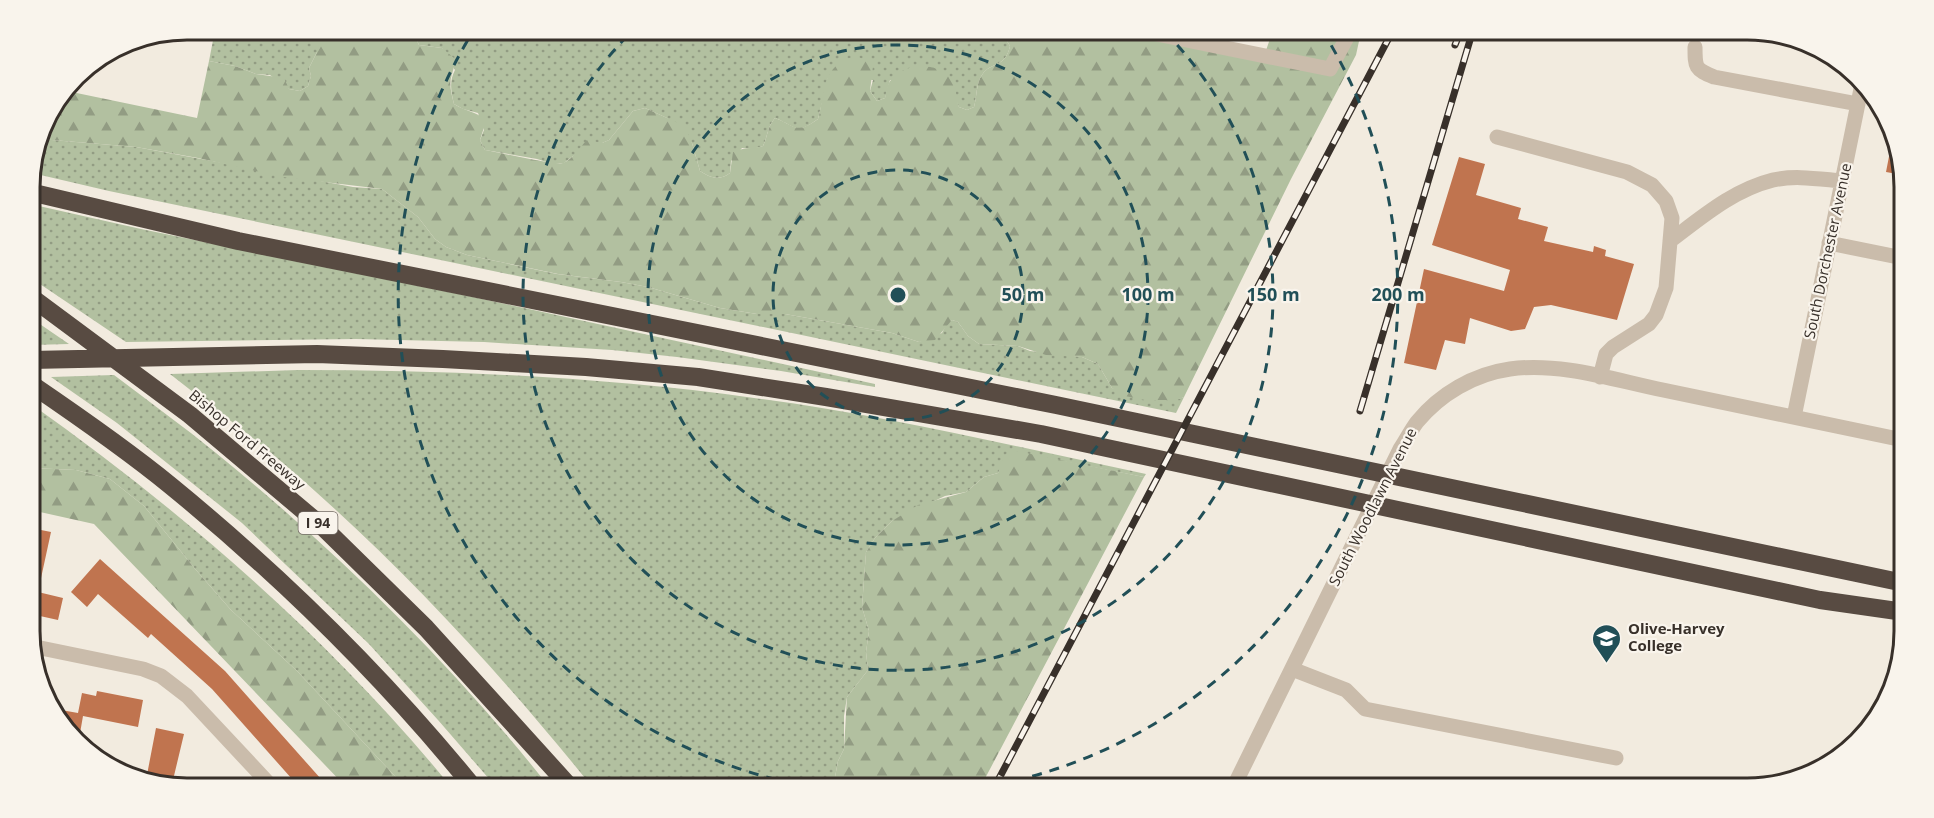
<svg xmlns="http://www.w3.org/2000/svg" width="1934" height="818" viewBox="0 0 1934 818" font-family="'Open Sans',sans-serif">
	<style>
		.grass { fill: url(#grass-dots) }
		.forest { fill: url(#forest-firs) }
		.building { fill: #c0744f }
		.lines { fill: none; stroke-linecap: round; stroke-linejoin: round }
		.minor { stroke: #cabcab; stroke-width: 15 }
		.highway { stroke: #584b42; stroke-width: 18 }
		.rail-casing { stroke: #38302a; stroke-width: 7 }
		.rail { stroke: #f9f4ec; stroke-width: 4.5; stroke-dasharray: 14; stroke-linecap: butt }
		.ring { fill: none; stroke: #214f57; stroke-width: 3; stroke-dasharray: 10 8 }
		.labels { text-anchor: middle; stroke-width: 4.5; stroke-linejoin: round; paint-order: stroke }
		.shield { fill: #f9f4ec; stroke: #726b64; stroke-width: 1.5 }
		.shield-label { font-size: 14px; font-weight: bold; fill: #38302a }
		.street-label { font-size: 15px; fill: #38302a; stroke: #f9f4ec }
		.poi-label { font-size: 15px; font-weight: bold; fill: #38302a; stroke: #f9f4ec; text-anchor: start }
		.rim { fill: none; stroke: #38302a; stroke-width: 3 }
		.centre { fill: #214f57; stroke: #f9f4ec; stroke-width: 3 }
		.ring-label { font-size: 18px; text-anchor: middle; font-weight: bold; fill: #214f57; stroke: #f9f4ec; stroke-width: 4.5; stroke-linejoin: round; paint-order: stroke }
	</style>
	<defs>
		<pattern id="grass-dots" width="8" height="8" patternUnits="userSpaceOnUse" patternTransform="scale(1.5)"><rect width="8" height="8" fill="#b2c0a0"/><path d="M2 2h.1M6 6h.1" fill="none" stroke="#929c83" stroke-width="1.8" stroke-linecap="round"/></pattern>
		<pattern id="forest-firs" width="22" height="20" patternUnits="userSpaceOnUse" patternTransform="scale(1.5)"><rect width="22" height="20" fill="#b2c0a0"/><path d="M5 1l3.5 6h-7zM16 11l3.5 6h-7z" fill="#929c83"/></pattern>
	</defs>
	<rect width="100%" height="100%" fill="#f2ebdf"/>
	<!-- grass -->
	<path class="grass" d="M215 30H317V52L309 68 311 76 308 86 300 91 289 89 270 75 256 74 235 66 209 61Z
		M412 30H1000L1010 46C1005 69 991 61 982 75 976 83 977 97 974 107L967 110 959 107 955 98V87L890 80 885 98 877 101 870 91 873 80 828 78 818 119C795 136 796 126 775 118 767 127 768 136 763 146L753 149 742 148 731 161 730 173C719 181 711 178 700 171L692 143 667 118 645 108 633 111 609 140 573 156 564 163 553 164 537 159 485 150 480 140 484 130 478 113 463 109 454 104C451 92 449 81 455 70L442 48 419 45Z
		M40 139 136 147 353 187 382 189 418 217 435 239 446 247 467 255 557 274 621 282 648 287 720 308 757 314H785L892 333 919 342 942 333 946 325 952 320 958 322 968 336 979 344 1018 346 1030 351 1082 357 1098 364 1112 388C1132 392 1165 406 1184 397L1176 413 109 191 32 173Z
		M30 204 141 229 459 294 875 384V387L781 371 677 357 612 350 484 342 356 339 126 342 31 278Z
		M31 318 69 344 31 345Z
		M298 370C450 370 603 377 754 398 886 415 1016 447 1146 474L1144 477 1011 451 998 473 984 477 966 492 945 496 892 521 875 538 866 552 862 607 869 631 866 652 868 670 847 697 844 716V749L838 761 833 788H721L707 778 690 780 688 788H593C496 667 389 552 270 452 237 425 203 400 170 374Z
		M114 375C148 401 183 426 216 453 338 552 452 664 550 788H497L438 720 369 644 242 523 117 423 51 377Z
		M31 404C186 514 331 640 452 788H406L297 671 231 610 196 570 144 506 110 479 76 470 31 468Z"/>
	<!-- forest -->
	<path class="forest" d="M317 30H412L419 45 442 48 454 58C455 68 453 69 451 78 449 86 452 96 454 104 466 112 475 110 486 121L480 140 485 150C498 152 556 166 563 163 573 159 580 147 587 140L602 143 609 140 633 111 645 108 685 126 692 143 700 171C711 178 719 181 730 173L733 152C743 147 752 149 763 146 768 136 767 127 775 118 796 126 796 135 818 119 822 106 822 90 828 77 837 59 858 49 873 66L870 91 877 101 885 98C886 93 887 84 891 80 905 62 937 62 952 79 956 84 956 99 959 107L967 110 974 107C977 97 976 83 982 75 991 61 1005 69 1010 46L1000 30H1104L1262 62 1273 30H1360L1361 32 1356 55 1291 179 1184 397 1177 400H1145L1125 396 1112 388 1098 364 1082 357 1046 355 1018 346 979 344 968 336 958 322 952 320 935 340 919 342 892 333 785 314H757L720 308 648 287 621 282 558 274 467 255 446 247 435 239 418 217 382 189 283 177 198 158 136 147 40 139 46 118 67 91 197 118 209 61 235 66 256 74 284 78 289 89 300 91 308 86 311 76 309 68 317 52Z
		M1011 450 1144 477 980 788H833L838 761 844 749 847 697 868 670 866 652 869 631 862 607 866 552 875 538 892 521 918 505 966 492 984 477 998 473 1005 455Z
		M31 468 76 470 110 479 144 506 196 570 231 610 297 671 406 788H347L94 524 31 510Z"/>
	<!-- building -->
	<path class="building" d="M1892 141 1903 167V175L1886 172Z
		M1459 157 1485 164 1476 195 1521 208 1518 219 1548 227 1544 241 1593 252 1594 246 1606 250 1605 256 1634 264 1617 320 1551 305 1534 307 1525 329 1511 331 1470 318 1465 344 1445 340 1436 370 1404 363 1424 269 1504 291 1510 270 1432 245Z
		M31 528 51 532 38 592 63 598 58 620 31 614Z
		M100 559 225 671 329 788H300L212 689 151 634 148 638 98 594 87 607 71 592Z
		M97 691 143 700 138 727 83 716 79 739 63 726 59 718 61 710 78 713 82 693 96 696Z
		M156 728 184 734 173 780H168L167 784 146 780Z"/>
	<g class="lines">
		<!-- minor -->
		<path class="minor" d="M1137 30 1330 69 1351 30
			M1695 47C1695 68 1695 69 1714 77L1858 104
			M1497 137 1627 172 1652 185 1666 201 1672 218 1666 288 1656 315 1649 324 1613 347 1606 354 1600 377
			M1670 241C1702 217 1733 190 1773 180 1795 175 1819 179 1842 181
			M1829 243 1903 258
			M1794 417 1862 84
			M31 646 143 669 161 676 187 696 273 788
			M1292 669 1346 690 1365 709 1616 758
			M1233 788 1400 449C1406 440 1411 430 1417 422 1440 394 1474 374 1510 369 1561 362 1614 380 1663 390 1743 406 1823 423 1903 440"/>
		<!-- highway -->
		<path class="highway" d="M30 192 238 241 1056 405 1904 583
			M31 297 190 415 324 528 426 628 571 788
			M31 360 317 354 443 359 586 367 698 377 826 397 1041 434 1820 600 1904 612
			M31 384C78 416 126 449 171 486 281 576 384 677 474 788"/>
		<defs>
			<path id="rail" d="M1455 45 1461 30
				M1360 411 1473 30
				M994 788 1393 30"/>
		</defs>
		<!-- rail casing -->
		<use href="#rail" class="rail-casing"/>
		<!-- rail -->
		<use href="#rail" class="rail"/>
	</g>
	<!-- distance rings -->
	<g class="ring">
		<circle cx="898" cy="295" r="125"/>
		<circle cx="898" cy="295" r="250"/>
		<path d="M1165 32A375 375 0 1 1 631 32"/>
		<path d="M811 787A500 500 0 0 1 474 30M1322 30A500 500 0 0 1 985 787"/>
	</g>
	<!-- icons -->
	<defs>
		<symbol id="university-pin" viewBox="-11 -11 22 30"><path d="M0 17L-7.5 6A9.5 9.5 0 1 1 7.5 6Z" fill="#214f57" stroke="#f9f4ec"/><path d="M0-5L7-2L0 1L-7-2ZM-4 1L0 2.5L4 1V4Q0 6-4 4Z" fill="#fff"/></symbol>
	</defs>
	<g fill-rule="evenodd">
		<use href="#university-pin" x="1590" y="622" width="33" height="45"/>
	</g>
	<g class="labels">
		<!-- shield labels -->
		<rect class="shield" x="298.5" y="512" width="39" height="22" rx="4.5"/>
		<g class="shield-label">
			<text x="318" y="528">I 94</text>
		</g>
		<!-- street labels -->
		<g class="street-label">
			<text transform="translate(1828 251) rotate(-78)" y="5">South Dorchester Avenue</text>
			<text transform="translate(247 440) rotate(40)" y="5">Bishop Ford Freeway</text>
			<text transform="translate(1373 507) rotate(-63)" y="5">South Woodlawn Avenue</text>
		</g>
		<!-- poi labels -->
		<g class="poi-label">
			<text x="1628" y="634">Olive-Harvey<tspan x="1628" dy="17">College</tspan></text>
		</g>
	</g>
	<!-- crop -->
	<path d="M0 0H1934V818H0ZM187 40H1747A147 147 0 0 1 1894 187V631A147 147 0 0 1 1747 778H187A147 147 0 0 1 40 631V187A147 147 0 0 1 187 40Z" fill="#f9f4ec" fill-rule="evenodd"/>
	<path class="rim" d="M187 40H1747A147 147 0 0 1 1894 187V631A147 147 0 0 1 1747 778H187A147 147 0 0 1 40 631V187A147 147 0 0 1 187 40Z"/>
	<circle cx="898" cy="295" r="9" class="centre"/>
	<g class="ring-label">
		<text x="1023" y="301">50 m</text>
		<text x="1148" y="301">100 m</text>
		<text x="1273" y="301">150 m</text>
		<text x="1398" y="301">200 m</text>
	</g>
</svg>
